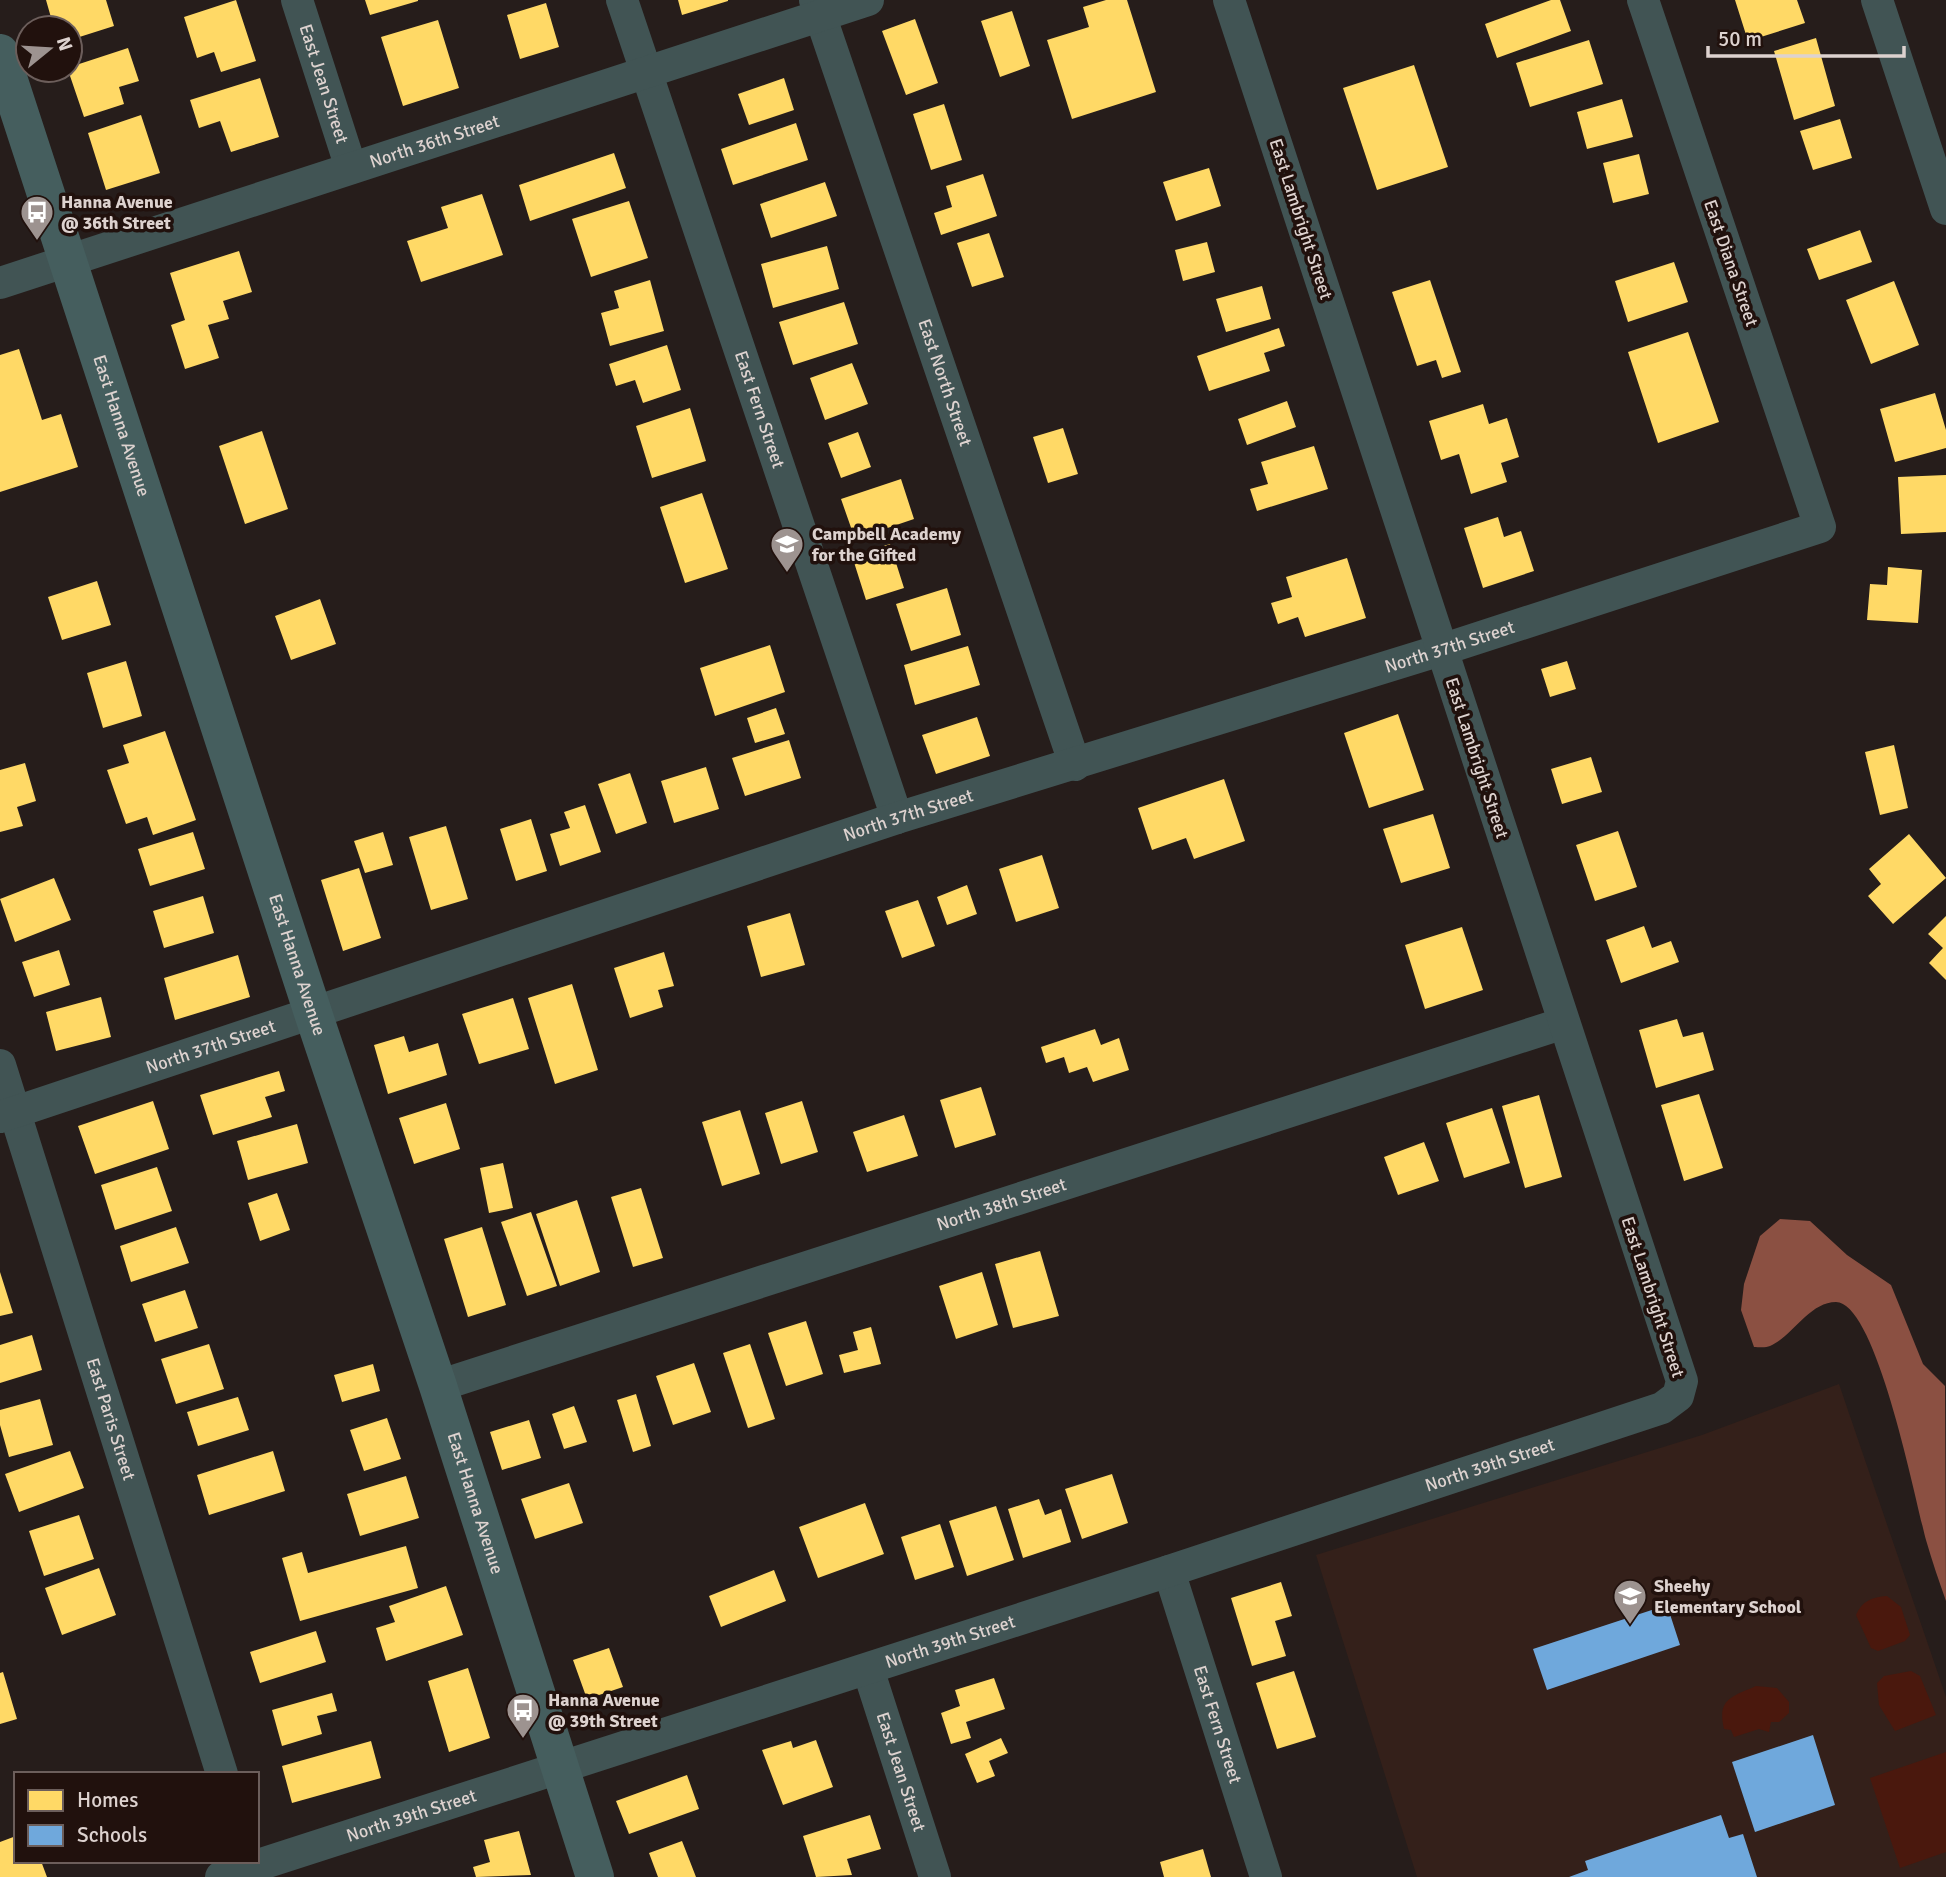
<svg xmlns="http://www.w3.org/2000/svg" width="1946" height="1877" viewBox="0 0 1946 1877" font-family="Signika,sans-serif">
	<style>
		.built { fill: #34201a }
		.green { fill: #4a180d }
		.water { fill: #8b5042 }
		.homes { fill: #ffd966 }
		.schools { fill: #6fa8dc }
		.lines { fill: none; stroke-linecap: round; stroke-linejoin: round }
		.street { stroke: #415454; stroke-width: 32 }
		.secondary { stroke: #455e5e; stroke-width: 38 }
		.labels { text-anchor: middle; stroke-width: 7; stroke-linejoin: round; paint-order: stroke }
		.street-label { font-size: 18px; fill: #ddd2cf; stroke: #21110d }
		.poi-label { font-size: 18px; font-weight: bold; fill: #ddd2cf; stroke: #21110d; text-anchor: start }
	</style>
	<rect width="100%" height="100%" fill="#261d1b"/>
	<!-- built -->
	<path class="built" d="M1839 1384 1946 1697V1877H1417L1316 1555 1702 1435Z"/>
	<!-- green -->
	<path class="green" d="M1887 1596 1901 1607 1910 1635 1905 1641 1878 1651 1871 1648 1856 1615C1862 1601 1872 1597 1887 1596Z
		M1911 1671 1920 1676 1936 1715 1895 1731 1879 1705 1877 1683 1884 1676Z
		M1756 1686 1777 1688 1789 1702V1713L1779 1722H1771L1769 1732 1759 1729 1734 1737 1731 1730 1724 1729C1717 1699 1731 1697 1756 1686Z
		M1946 1752V1852L1900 1868 1870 1778Z"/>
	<!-- water -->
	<path class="water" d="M1780 1219 1810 1221 1847 1255 1891 1285 1923 1364 1945 1386 1946 1601C1939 1581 1932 1561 1926 1540 1916 1504 1877 1302 1836 1302 1809 1302 1792 1337 1770 1346 1766 1348 1758 1347 1754 1347L1741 1310 1744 1284 1760 1236Z"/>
	<!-- homes -->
	<path class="homes" d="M46 0H106L114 26 70 40V28H54Z
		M236 0 256 61 221 72 214 52 197 58 184 17Z
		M365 0H418V1L370 15Z
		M678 0H728V1L682 15Z
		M1106 0H1127L1156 92 1072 119 1047 40 1089 27 1083 7Z
		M1551 0H1560L1571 31 1497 58 1485 24Z
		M1735 0H1797L1805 23 1748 41Z
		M546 3 559 47 520 59 507 15Z
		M1012 11 1030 66 1000 77 981 21Z
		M915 19 938 83 906 95 882 31Z
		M438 20 459 88 403 106 381 37Z
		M1816 38 1835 106 1794 120 1774 51Z
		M1589 40 1603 84 1530 107 1516 63Z
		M128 48 139 81 119 87 124 104 84 117 68 70 70 67Z
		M1414 65 1448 167 1377 190 1343 88Z
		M260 78 279 137 231 152 220 121 199 128 190 100Z
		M784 78 794 110 749 125 738 94Z
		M1622 99 1633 137 1587 149 1577 112Z
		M944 104 962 160 931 170 913 114Z
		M141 115 160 173 106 190 88 133Z
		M1840 119 1852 158 1813 170 1800 131Z
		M796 123 808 160 733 185 721 149Z
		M614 153 626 188 530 221 519 185Z
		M1639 154 1649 194 1613 203 1603 163Z
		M1209 168 1221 206 1176 221 1163 182Z
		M983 174 997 216 941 235 934 213 952 207 946 186Z
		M825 182 837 216 771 238 760 204Z
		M482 194 503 255 421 282 407 241 448 228 441 207Z
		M629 201 648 258 591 277 572 219Z
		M1860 230 1872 262 1819 280 1807 249Z
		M989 233 1004 277 972 287 957 243Z
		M1207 242 1215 272 1183 281 1175 250Z
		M827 246 839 289 773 308 761 264Z
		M239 251 252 292 223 301 229 319 208 325 219 358 185 369 171 325 185 320 170 273Z
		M1674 262 1688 302 1628 322 1615 281Z
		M650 280 664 331 610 346 601 313 619 308 614 291Z
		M1430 280 1461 372 1442 378 1436 360 1417 366 1392 292Z
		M1894 281 1919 345 1871 364 1846 300Z
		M1262 286 1271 319 1226 332 1216 299Z
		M844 302 858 344 793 365 779 322Z
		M1279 328 1285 346 1264 353 1270 371 1209 391 1197 356Z
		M1688 332 1719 422 1658 443 1628 352Z
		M667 345 681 390 643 403 635 380 616 386 609 364Z
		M19 349 42 420 61 414 78 467 0 492V355Z
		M852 363 868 404 825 420 810 378Z
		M1935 393 1946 430V448L1895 462 1880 409Z
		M1287 401 1296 427 1247 445 1238 419Z
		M1483 404 1489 424 1507 418 1519 457 1501 463 1507 482 1471 494 1459 454 1441 460 1429 421Z
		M690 408 706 461 652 478 636 426Z
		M1063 428 1078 474 1048 483 1033 437Z
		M262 431 288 509 245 524 219 446Z
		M858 432 871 467 841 478 828 443Z
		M1314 446 1328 489 1257 511 1250 489 1268 484 1261 462Z
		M1946 475V532L1901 534 1898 477Z
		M901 479 914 519 855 539 841 499Z
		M702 493 728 569 685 583 660 507Z
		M1498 517 1504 537 1521 531 1534 571 1483 588 1464 528Z
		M890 544 904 588 866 600 852 556Z
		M1347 558 1366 618 1305 637 1298 617 1278 624 1271 603 1292 597 1286 577Z
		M1888 567 1922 570 1918 623 1867 620 1870 584 1887 585Z
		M97 581 111 625 62 640 48 597Z
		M947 588 961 635 911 651 896 604Z
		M320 599 336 644 291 660 275 616Z
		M770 645 785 692 715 716 700 668Z
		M968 646 980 685 915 705 904 665Z
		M126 661 142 716 103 728 87 673Z
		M1567 661 1576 689 1550 697 1541 669Z
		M776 708 785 734 755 743 747 718Z
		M1398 714 1424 790 1369 808 1344 733Z
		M977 717 990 756 936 774 922 735Z
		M165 731 196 820 153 835 147 817 126 824 107 770 129 763 123 745Z
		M789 740 801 778 745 796 732 758Z
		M1894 745 1908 808 1880 815 1865 752Z
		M1591 757 1602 792 1562 804 1551 769Z
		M25 763 36 801 17 807 23 826 0 832V770Z
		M706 767 719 809 674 823 661 781Z
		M630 773 647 823 616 834 598 784Z
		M1224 779 1245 841 1194 859 1186 838 1152 850 1138 808Z
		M585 805 601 852 560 866 550 834 570 828 564 812Z
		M1433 814 1450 868 1401 883 1383 829Z
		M531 819 547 871 516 881 500 829Z
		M446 826 468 899 431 910 409 837Z
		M1618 831 1637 887 1595 901 1576 845Z
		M193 832 205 869 150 886 138 849Z
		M383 832 393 865 365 873 354 841Z
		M1909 834 1946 878 1893 924 1868 896 1881 884 1869 869Z
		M1042 855 1059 908 1016 922 999 869Z
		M359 868 381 938 343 951 321 880Z
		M54 878 71 920 15 942 0 899Z
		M967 885 977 914 947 925 937 897Z
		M203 896 214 933 164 948 153 911Z
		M918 900 935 946 902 958 885 911Z
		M790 913 805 965 761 977 747 926Z
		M1946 916V980L1929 963 1943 948 1928 934Z
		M1644 926 1652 948 1671 941 1679 962 1621 983 1606 940Z
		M1462 927 1483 990 1425 1009 1405 945Z
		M59 950 70 985 34 997 22 962Z
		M664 952 674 986 658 990 663 1007 630 1018 614 968Z
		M238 955 250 997 175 1020 164 978Z
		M572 984 598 1070 555 1084 528 998Z
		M101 997 111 1037 56 1051 46 1012Z
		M513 998 529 1049 479 1064 462 1014Z
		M1677 1019 1683 1037 1703 1032 1714 1070 1656 1088 1639 1030Z
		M1095 1029 1101 1045 1119 1038 1129 1070 1093 1082 1087 1067 1069 1073 1064 1057 1046 1063 1041 1047Z
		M404 1036 409 1052 438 1043 447 1075 388 1094 374 1045Z
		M279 1071 285 1091 265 1097 272 1117 213 1135 200 1095Z
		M981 1087 996 1135 955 1148 940 1100Z
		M1699 1094 1723 1168 1684 1181 1661 1105Z
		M1539 1095 1562 1177 1525 1188 1502 1106Z
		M153 1101 169 1149 95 1174 78 1126Z
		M802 1101 818 1152 781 1164 765 1113Z
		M446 1103 460 1149 414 1164 399 1118Z
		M1492 1108 1510 1163 1464 1178 1446 1123Z
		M740 1110 760 1174 722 1186 702 1122Z
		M904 1115 918 1156 867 1172 853 1132Z
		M297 1124 308 1163 248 1180 237 1141Z
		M1424 1142 1439 1181 1398 1195 1384 1157Z
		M503 1163 513 1208 489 1213 480 1168Z
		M157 1167 172 1211 115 1230 101 1185Z
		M641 1188 663 1258 633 1267 611 1197Z
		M277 1193 290 1230 260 1241 248 1203Z
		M577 1200 600 1272 560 1286 536 1214Z
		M531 1212 557 1286 527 1296 501 1222Z
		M176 1227 189 1263 131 1282 120 1246Z
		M482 1227 506 1305 468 1317 444 1239Z
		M1040 1251 1059 1316 1013 1328 995 1264Z
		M0 1272 13 1313 0 1316Z
		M982 1272 998 1325 956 1339 939 1286Z
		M185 1290 198 1328 155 1342 142 1304Z
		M806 1321 823 1374 786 1386 768 1333Z
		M871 1327 881 1364 844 1373 839 1355 858 1350 853 1332Z
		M32 1335 42 1370 0 1383V1345Z
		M209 1344 224 1389 176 1404 161 1359Z
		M750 1344 775 1419 748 1428 723 1353Z
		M694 1363 711 1412 673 1425 656 1376Z
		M373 1364 380 1391 342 1402 334 1375Z
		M636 1394 651 1446 633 1452 617 1400Z
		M238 1397 249 1430 198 1446 187 1412Z
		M40 1399 53 1445 9 1457 0 1425V1410Z
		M574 1406 587 1442 564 1449 552 1414Z
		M387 1418 401 1459 364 1471 350 1430Z
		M529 1420 541 1458 502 1470 490 1432Z
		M70 1451 84 1488 19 1512 5 1474Z
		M273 1451 285 1491 209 1515 197 1475Z
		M1112 1474 1128 1523 1082 1539 1065 1489Z
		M406 1476 419 1518 360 1536 347 1494Z
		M569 1483 583 1523 535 1539 521 1499Z
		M1039 1499 1045 1515 1061 1509 1071 1542 1023 1558 1008 1509Z
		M865 1503 884 1554 818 1578 799 1527Z
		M996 1506 1014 1560 967 1576 949 1521Z
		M79 1515 94 1559 44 1576 29 1531Z
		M940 1524 954 1567 915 1580 901 1537Z
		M406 1546 418 1588 300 1621 282 1558 302 1552 308 1573Z
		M99 1568 116 1615 62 1635 45 1588Z
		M774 1570 786 1601 721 1627 709 1596Z
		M1281 1582 1292 1616 1275 1621 1286 1656 1252 1666 1231 1598Z
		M446 1586 463 1635 386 1661 376 1628 395 1622 389 1606Z
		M316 1631 326 1662 260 1683 250 1652Z
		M609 1648 623 1687 587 1699 573 1660Z
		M468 1668 490 1738 449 1752 428 1681Z
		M1294 1671 1316 1737 1277 1749 1256 1683Z
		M3 1672 17 1719 0 1724V1673Z
		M994 1678 1005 1709 966 1722 971 1738 951 1744 941 1713 960 1706 955 1690Z
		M332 1693 337 1711 317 1716 322 1734 282 1746 272 1710Z
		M1001 1738 1008 1753 989 1761 995 1776 977 1783 965 1754Z
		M816 1740 833 1787 783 1805 762 1750 791 1741 793 1748Z
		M371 1741 381 1778 292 1803 282 1766Z
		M687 1775 699 1809 629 1834 616 1801Z
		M870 1815 881 1849 847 1859 852 1875 816 1877 803 1836Z
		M519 1831 531 1875 476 1877 473 1867 490 1862 484 1840Z
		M16 1836V1861H41L47 1877H0V1842Z
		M682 1841 696 1877H658L649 1853Z
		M1203 1849 1211 1877H1164L1160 1862Z"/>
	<!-- schools -->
	<path class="schools" d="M1667 1605 1680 1645 1547 1690 1533 1649Z
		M1813 1735 1835 1805 1755 1832 1732 1762Z
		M1721 1815 1729 1838 1743 1834 1757 1877H1569L1588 1870 1585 1861Z"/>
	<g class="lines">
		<!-- street -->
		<g class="street">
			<path id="s1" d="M297 0 351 168"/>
			<path id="s2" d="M622 0 897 818"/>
			<path id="s3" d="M815 0 1075 765"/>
			<path d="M1877 0 1946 209"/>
			<path id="s4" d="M0 283 868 0"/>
			<path id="s5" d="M0 1065 222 1774"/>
			<path id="s6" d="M0 1117 897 818 1441 650 1820 527 1643 0"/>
			<path id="s7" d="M438 1386 1564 1023"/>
			<path id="s8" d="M1169 1571 1266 1877"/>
			<path id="s9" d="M868 1669 935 1877"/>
			<path id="s10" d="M221 1877 1169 1571 1662 1408 1678 1396 1682 1381 1229 0"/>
		</g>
		<!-- secondary -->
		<path class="secondary" id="s11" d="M0 53 313 1013 438 1386 595 1877"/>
	</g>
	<!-- icons -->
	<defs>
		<symbol id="bus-pin" viewBox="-11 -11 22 30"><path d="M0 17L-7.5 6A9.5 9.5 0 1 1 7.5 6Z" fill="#9d9390" stroke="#21110d"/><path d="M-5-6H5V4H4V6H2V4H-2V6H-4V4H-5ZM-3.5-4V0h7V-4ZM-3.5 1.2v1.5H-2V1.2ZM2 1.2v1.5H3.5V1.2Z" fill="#fff"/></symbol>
		<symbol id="school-pin" viewBox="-11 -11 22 30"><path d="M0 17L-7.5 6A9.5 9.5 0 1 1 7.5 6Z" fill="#9d9390" stroke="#21110d"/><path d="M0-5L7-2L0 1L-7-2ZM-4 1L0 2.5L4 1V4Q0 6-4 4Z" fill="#fff"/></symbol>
	</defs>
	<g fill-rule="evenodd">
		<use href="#bus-pin" x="18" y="193" width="38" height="52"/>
		<use href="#school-pin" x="768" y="525" width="38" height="52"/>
		<use href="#school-pin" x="1611" y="1577" width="38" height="52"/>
		<use href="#bus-pin" x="504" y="1691" width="38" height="52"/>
	</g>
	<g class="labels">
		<!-- street labels -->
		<g class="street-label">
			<text dy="6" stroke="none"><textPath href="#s1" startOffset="88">East Jean Street</textPath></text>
			<text dy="6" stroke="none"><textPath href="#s4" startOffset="457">North 36th Street</textPath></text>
			<text transform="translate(1301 219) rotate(72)" y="6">East Lambright Street</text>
			<text transform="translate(1731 263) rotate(71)" y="6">East Diana Street</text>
			<text dy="6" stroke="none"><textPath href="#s3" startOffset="404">East North Street</textPath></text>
			<text dy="6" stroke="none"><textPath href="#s2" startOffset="432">East Fern Street</textPath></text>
			<text dy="6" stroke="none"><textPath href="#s11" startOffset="392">East Hanna Avenue</textPath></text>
			<text dy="6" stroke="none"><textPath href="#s6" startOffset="1524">North 37th Street</textPath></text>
			<text transform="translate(1477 758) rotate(72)" y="6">East Lambright Street</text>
			<text dy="6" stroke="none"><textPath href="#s6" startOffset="957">North 37th Street</textPath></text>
			<text dy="6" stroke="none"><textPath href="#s11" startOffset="959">East Hanna Avenue</textPath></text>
			<text dy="6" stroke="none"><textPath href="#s6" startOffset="222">North 37th Street</textPath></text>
			<text dy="6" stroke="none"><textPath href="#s7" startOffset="592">North 38th Street</textPath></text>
			<text transform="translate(1653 1297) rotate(72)" y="6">East Lambright Street</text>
			<text dy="6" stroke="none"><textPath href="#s5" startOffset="371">East Paris Street</textPath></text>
			<text dy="6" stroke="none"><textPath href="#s10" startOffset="1334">North 39th Street</textPath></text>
			<text dy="6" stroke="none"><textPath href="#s11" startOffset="1526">East Hanna Avenue</textPath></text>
			<text dy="6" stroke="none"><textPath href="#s10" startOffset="766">North 39th Street</textPath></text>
			<text dy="6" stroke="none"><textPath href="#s8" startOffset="161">East Fern Street</textPath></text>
			<text dy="6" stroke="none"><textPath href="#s9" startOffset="108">East Jean Street</textPath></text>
			<text dy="6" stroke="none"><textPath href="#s10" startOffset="200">North 39th Street</textPath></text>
		</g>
		<!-- poi labels -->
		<g class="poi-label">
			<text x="61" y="208">Hanna Avenue<tspan x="61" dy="21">@ 36th Street</tspan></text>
			<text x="812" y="540">Campbell Academy<tspan x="812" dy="21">for the Gifted</tspan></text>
			<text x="1654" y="1592">Sheehy<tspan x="1654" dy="21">Elementary School</tspan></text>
			<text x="548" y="1706">Hanna Avenue<tspan x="548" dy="21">@ 39th Street</tspan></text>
		</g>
	</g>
	<!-- legend -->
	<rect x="14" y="1772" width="245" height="91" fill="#21110d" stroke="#6c5e5b" stroke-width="2"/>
	<rect x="28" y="1790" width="35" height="21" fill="#ffd966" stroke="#6c5e5b" stroke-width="2"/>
	<text x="77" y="1807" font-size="21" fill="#ddd2cf">Homes</text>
	<rect x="28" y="1825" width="35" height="21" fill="#6fa8dc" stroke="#6c5e5b" stroke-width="2"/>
	<text x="77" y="1842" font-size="21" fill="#ddd2cf">Schools</text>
	<!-- north arrow -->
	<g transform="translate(49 49) rotate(72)"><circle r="33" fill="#21110d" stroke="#6c5e5b" stroke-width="2"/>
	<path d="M0-5L12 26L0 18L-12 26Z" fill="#9d9390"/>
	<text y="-10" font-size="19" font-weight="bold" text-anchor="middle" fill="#ddd2cf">N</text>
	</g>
	<!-- scale -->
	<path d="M1708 46v10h196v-10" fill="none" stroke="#ddd2cf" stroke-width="3.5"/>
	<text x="1718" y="46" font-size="21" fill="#ddd2cf" stroke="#21110d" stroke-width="5" paint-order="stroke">50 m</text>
</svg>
